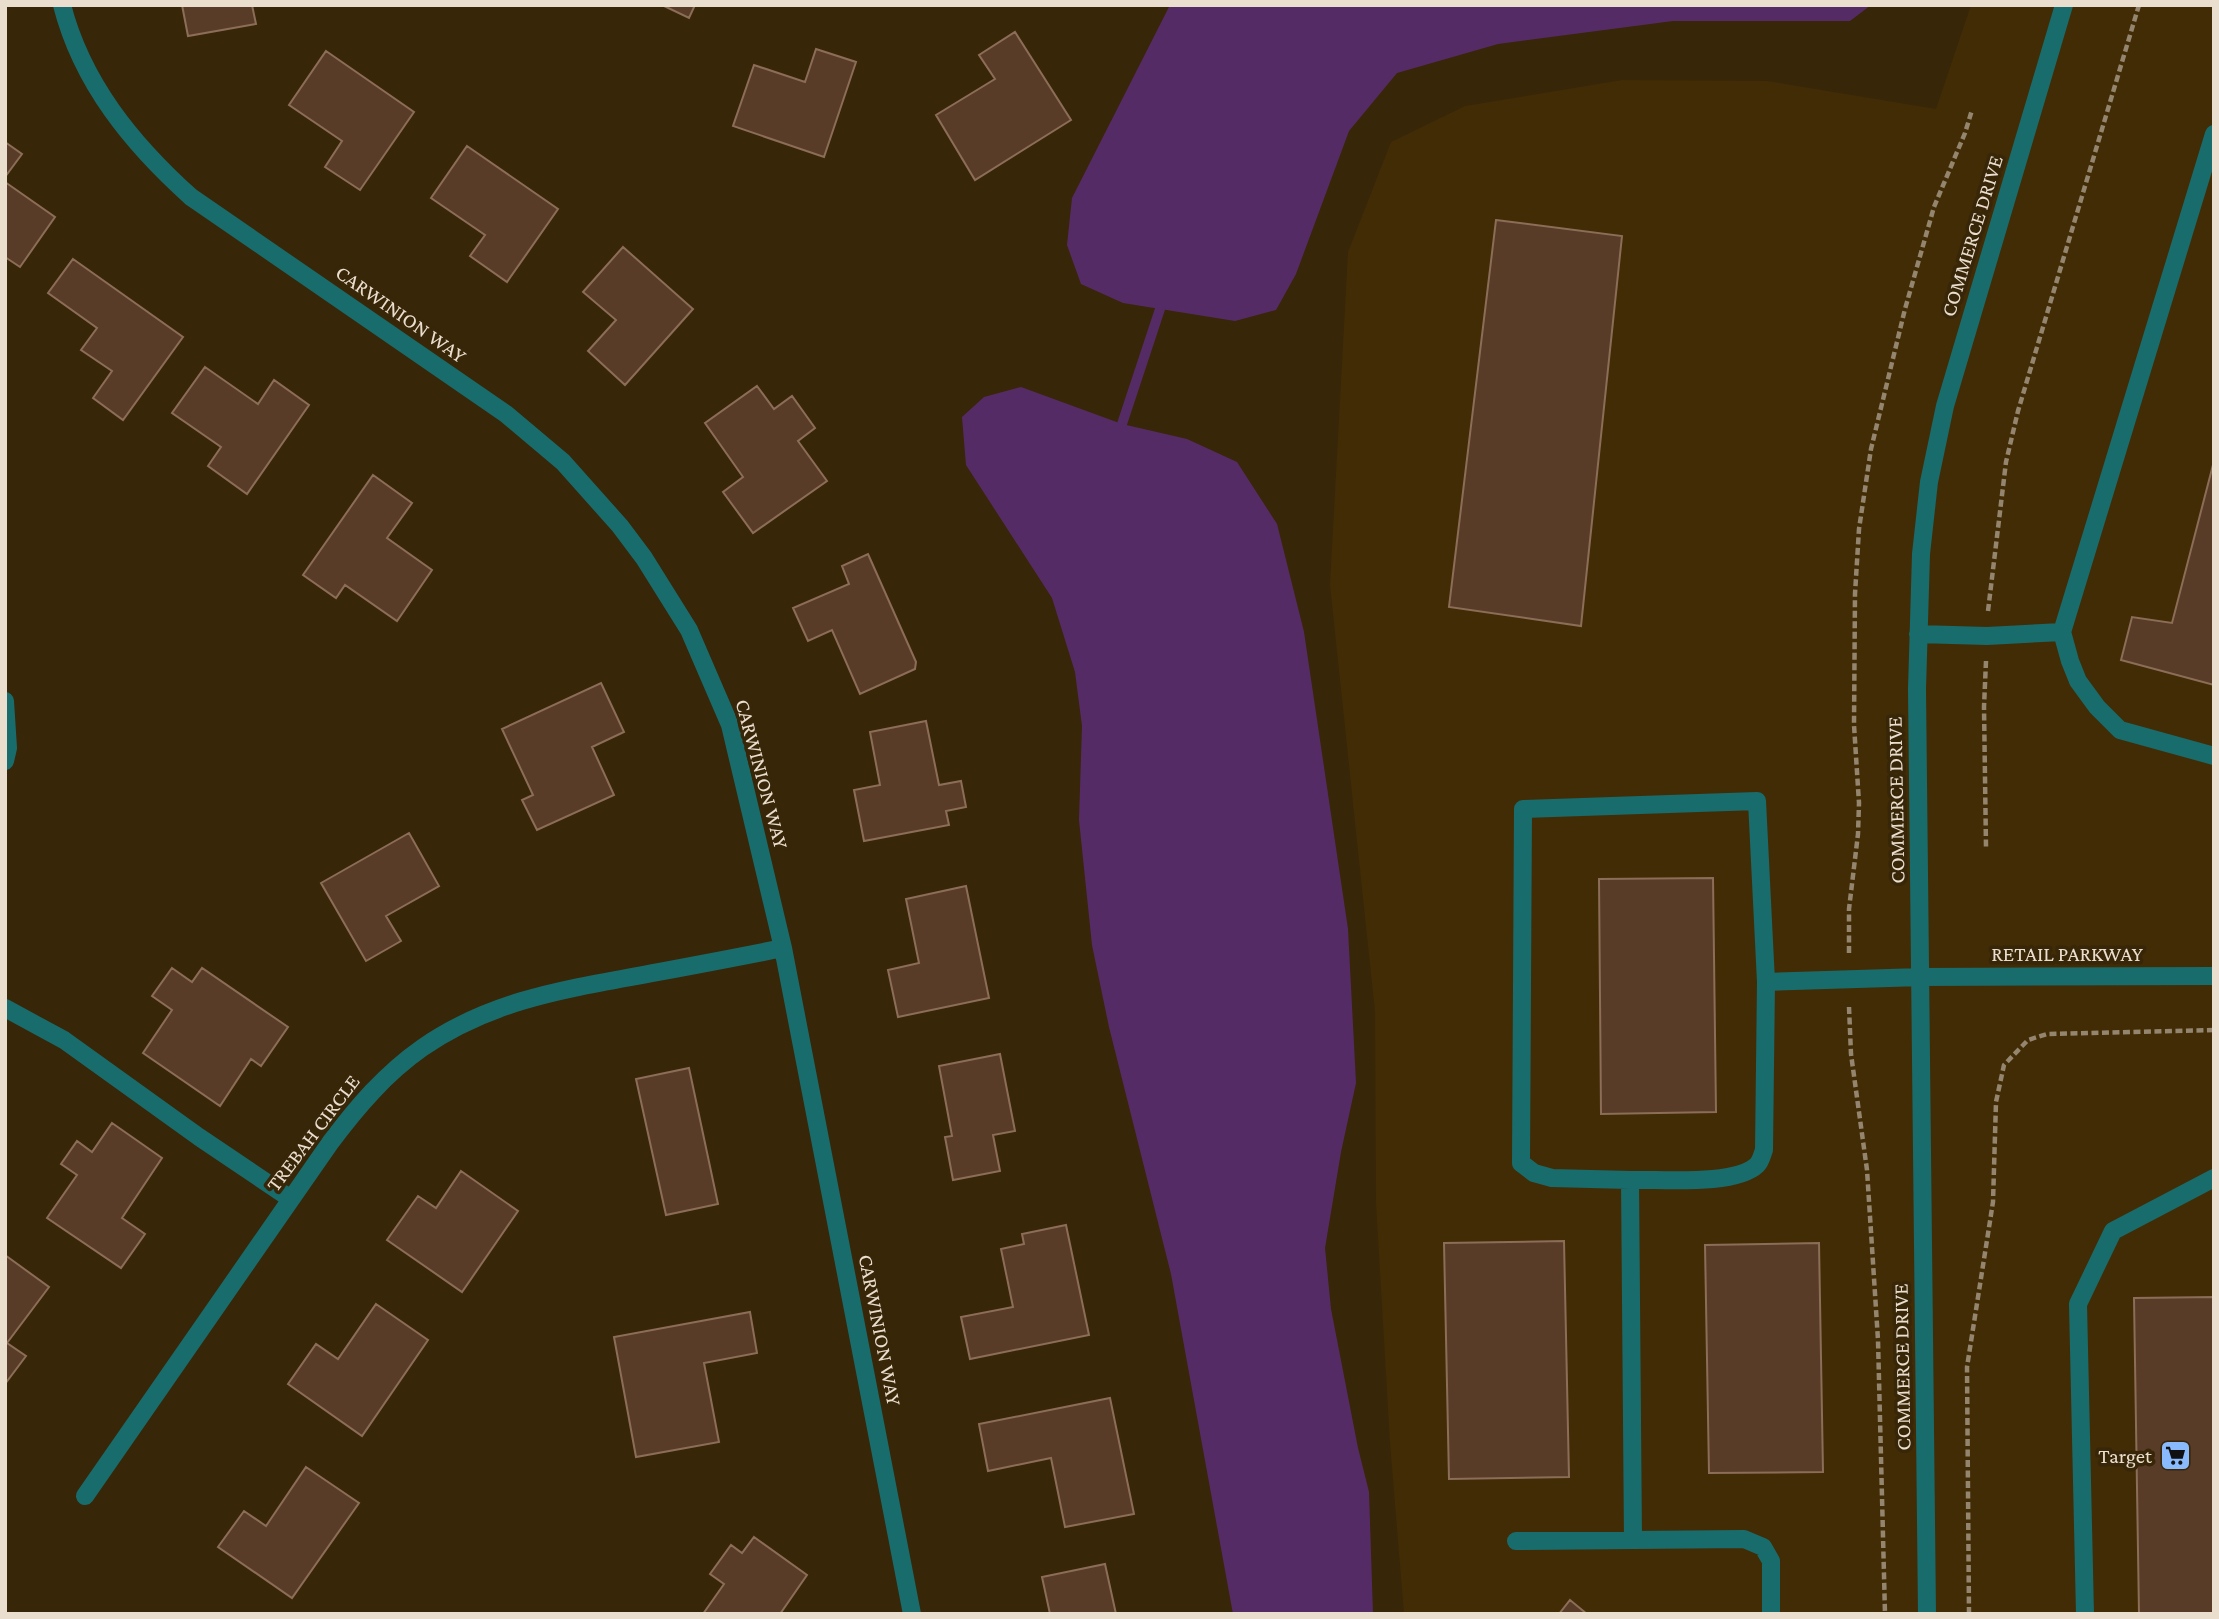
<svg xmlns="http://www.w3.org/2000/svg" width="2219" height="1619" viewBox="0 0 2219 1619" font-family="'Crimson Pro',serif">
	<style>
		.built { fill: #422c05 }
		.water { fill: #552b66 }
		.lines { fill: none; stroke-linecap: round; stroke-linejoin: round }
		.stream { stroke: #552b66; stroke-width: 10 }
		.building { fill: #593c28; stroke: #8c6d57; stroke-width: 2 }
		.path { stroke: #94856f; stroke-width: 4.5; stroke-dasharray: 7 3.5; stroke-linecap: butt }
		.minor { stroke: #196c6c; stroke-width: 18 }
		.labels { text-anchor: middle; stroke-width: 7; stroke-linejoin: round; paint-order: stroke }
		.street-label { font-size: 21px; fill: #eadece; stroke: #382608 }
		.poi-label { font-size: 21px; fill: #eadece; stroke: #382608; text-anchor: end }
	</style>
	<rect width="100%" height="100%" fill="#382608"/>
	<!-- built -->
	<path class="built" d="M1971 5H2214V1614H1404L1390 1443 1376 1203 1375 1012 1330 585 1348 252 1391 142 1465 106 1622 80 1768 81 1936 109Z"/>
	<!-- water -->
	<path class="water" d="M1170 5H1871L1850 21H1673L1498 44 1397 73 1349 131 1296 274 1276 310 1235 321 1123 303 1081 284 1067 245 1072 198Z
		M1021 387 1122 424 1187 439 1237 462 1277 524 1304 632 1348 929 1356 1083 1341 1152 1325 1248 1331 1309 1358 1448 1369 1492 1373 1614H1233L1171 1274 1109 1027 1092 945 1079 820 1082 726 1075 672 1052 598 966 465 962 417 984 397Z"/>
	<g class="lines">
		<!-- stream -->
		<path class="stream" d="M1122 424 1160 309"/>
	</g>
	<!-- building -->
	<path class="building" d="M182 5H252L256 24 188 36Z
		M662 5H695L689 18Z
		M1015 32 1071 120 975 180 936 115 995 79 979 55Z
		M816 49 856 62 824 157 733 126 754 65 805 82Z
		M326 51 414 112 360 190 325 167 342 141 289 105Z
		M5 142 22 154 5 177Z
		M467 146 558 209 507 282 470 256 485 235 431 198Z
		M5 182 55 217 20 267 5 257Z
		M1496 220 1622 236 1581 626 1449 607Z
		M623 247 693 309 625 385 588 351 616 320 583 292Z
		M73 259 183 337 123 420 93 398 112 371 81 350 97 328 48 293Z
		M205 367 258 404 274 380 309 405 247 494 208 466 221 447 172 413Z
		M757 386 774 409 792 396 815 428 798 441 827 481 753 533 723 492 743 477 705 423Z
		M2214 461V685L2121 660 2132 617 2172 623Z
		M373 475 412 503 387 538 432 570 397 621 345 585 336 598 303 575Z
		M868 554 916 662 915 669 860 694 832 630 808 641 793 608 849 584 842 566Z
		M601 683 624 732 592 747 614 795 537 830 522 800 533 795 502 729Z
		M926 721 939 785 961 781 966 807 946 811 949 825 864 841 854 790 880 785 870 732Z
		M409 833 439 886 386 916 401 941 366 961 321 883Z
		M1713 878 1716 1112 1601 1114 1599 879Z
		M966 886 989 998 898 1017 888 970 919 963 906 899Z
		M172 968 192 982 202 968 288 1027 261 1066 251 1059 220 1106 143 1053 172 1010 152 996Z
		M1000 1054 1015 1131 993 1135 1000 1171 953 1180 945 1137 952 1136 939 1066Z
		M689 1068 718 1204 666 1215 636 1079Z
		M112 1123 162 1158 122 1218 145 1234 121 1268 47 1218 77 1175 61 1164 77 1141 92 1152Z
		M461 1171 518 1211 462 1292 387 1240 418 1196 436 1208Z
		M1066 1225 1089 1335 970 1359 961 1317 1013 1307 1001 1249 1024 1244 1022 1234Z
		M1564 1241 1569 1477 1449 1479 1444 1243Z
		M1819 1243 1823 1472 1709 1473 1705 1245Z
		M5 1255 49 1287 7 1343 26 1356 5 1384Z
		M2214 1297V1614H2139L2134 1298Z
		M376 1304 428 1340 362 1436 288 1384 316 1344 338 1359Z
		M750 1312 757 1353 704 1363 719 1442 636 1457 614 1337Z
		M1110 1398 1134 1514 1065 1527 1051 1458 988 1471 979 1424Z
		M306 1467 359 1503 292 1598 218 1547 244 1511 266 1526Z
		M754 1537 807 1575 780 1614H703L724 1584 710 1574 731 1545 742 1553Z
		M1105 1564 1116 1614H1050L1042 1577Z
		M1570 1600 1587 1614H1559Z"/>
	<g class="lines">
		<!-- path -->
		<path class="path" d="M1988 611 2006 462 2018 411 2139 5
			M1986 661 1984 707 1986 847
			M1849 953V909L1858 834 1859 803 1854 725 1855 594 1859 529 1871 449 1905 309 1934 207 1965 133 1972 110
			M1849 1007 1851 1054 1867 1170 1878 1340 1885 1614
			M1969 1614 1967 1367 1993 1202 1996 1102 2004 1065 2028 1040 2047 1034 2214 1030"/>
		<!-- minor -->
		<path class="minor" d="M62 5C82 83 132 144 191 197L506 414 563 462 620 526 644 558 689 630 730 725 783 948 912 1614
			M2062 632 2214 134
			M1918 634 1987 636 2062 632 2070 661 2078 681 2097 707 2120 730 2214 756
			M5 701 8 748 5 761
			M5 1008 64 1040 199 1137 291 1199
			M1630 1180C1662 1179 1735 1186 1757 1165 1761 1161 1762 1155 1764 1150L1766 982
			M85 1496 330 1143C357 1107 385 1074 422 1048 488 1002 560 990 637 976 685 967 734 958 783 948
			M1633 1540 1630 1180 1552 1178 1534 1173 1521 1163 1523 809 1757 801 1766 982 1921 977 2214 976
			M1516 1541 1744 1539 1763 1547 1771 1561V1614
			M1927 1614 1917 689 1921 554 1929 482 1945 406 2064 5
			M2085 1614 2078 1304 2113 1231 2214 1178"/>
	</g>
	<!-- icons -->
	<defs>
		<symbol id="supermarket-square" viewBox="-11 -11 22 22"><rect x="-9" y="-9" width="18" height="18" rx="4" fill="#88bafc" stroke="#382608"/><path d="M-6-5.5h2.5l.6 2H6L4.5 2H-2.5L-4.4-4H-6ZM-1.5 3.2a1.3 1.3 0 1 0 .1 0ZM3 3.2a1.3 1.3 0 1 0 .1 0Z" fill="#111"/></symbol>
	</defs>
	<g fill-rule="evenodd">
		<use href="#supermarket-square" x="2158" y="1438" width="35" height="35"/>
	</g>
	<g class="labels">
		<!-- street labels -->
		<g class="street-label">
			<text transform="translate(1972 236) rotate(-73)" y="7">COMMERCE DRIVE</text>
			<text transform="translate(401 314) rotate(35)" y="7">CARWINION WAY</text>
			<text transform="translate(762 774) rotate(75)" y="7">CARWINION WAY</text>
			<text transform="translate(1896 800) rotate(-91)" y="7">COMMERCE DRIVE</text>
			<text x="2067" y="961">RETAIL PARKWAY</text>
			<text transform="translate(313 1133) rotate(-53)" y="7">TREBAH CIRCLE</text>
			<text transform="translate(880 1330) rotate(79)" y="7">CARWINION WAY</text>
			<text transform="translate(1902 1367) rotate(-91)" y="7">COMMERCE DRIVE</text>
		</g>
		<!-- poi labels -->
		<g class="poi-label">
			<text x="2152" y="1463">Target</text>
		</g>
	</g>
	<!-- border -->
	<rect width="2219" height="1619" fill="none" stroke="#eadece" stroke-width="14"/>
</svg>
